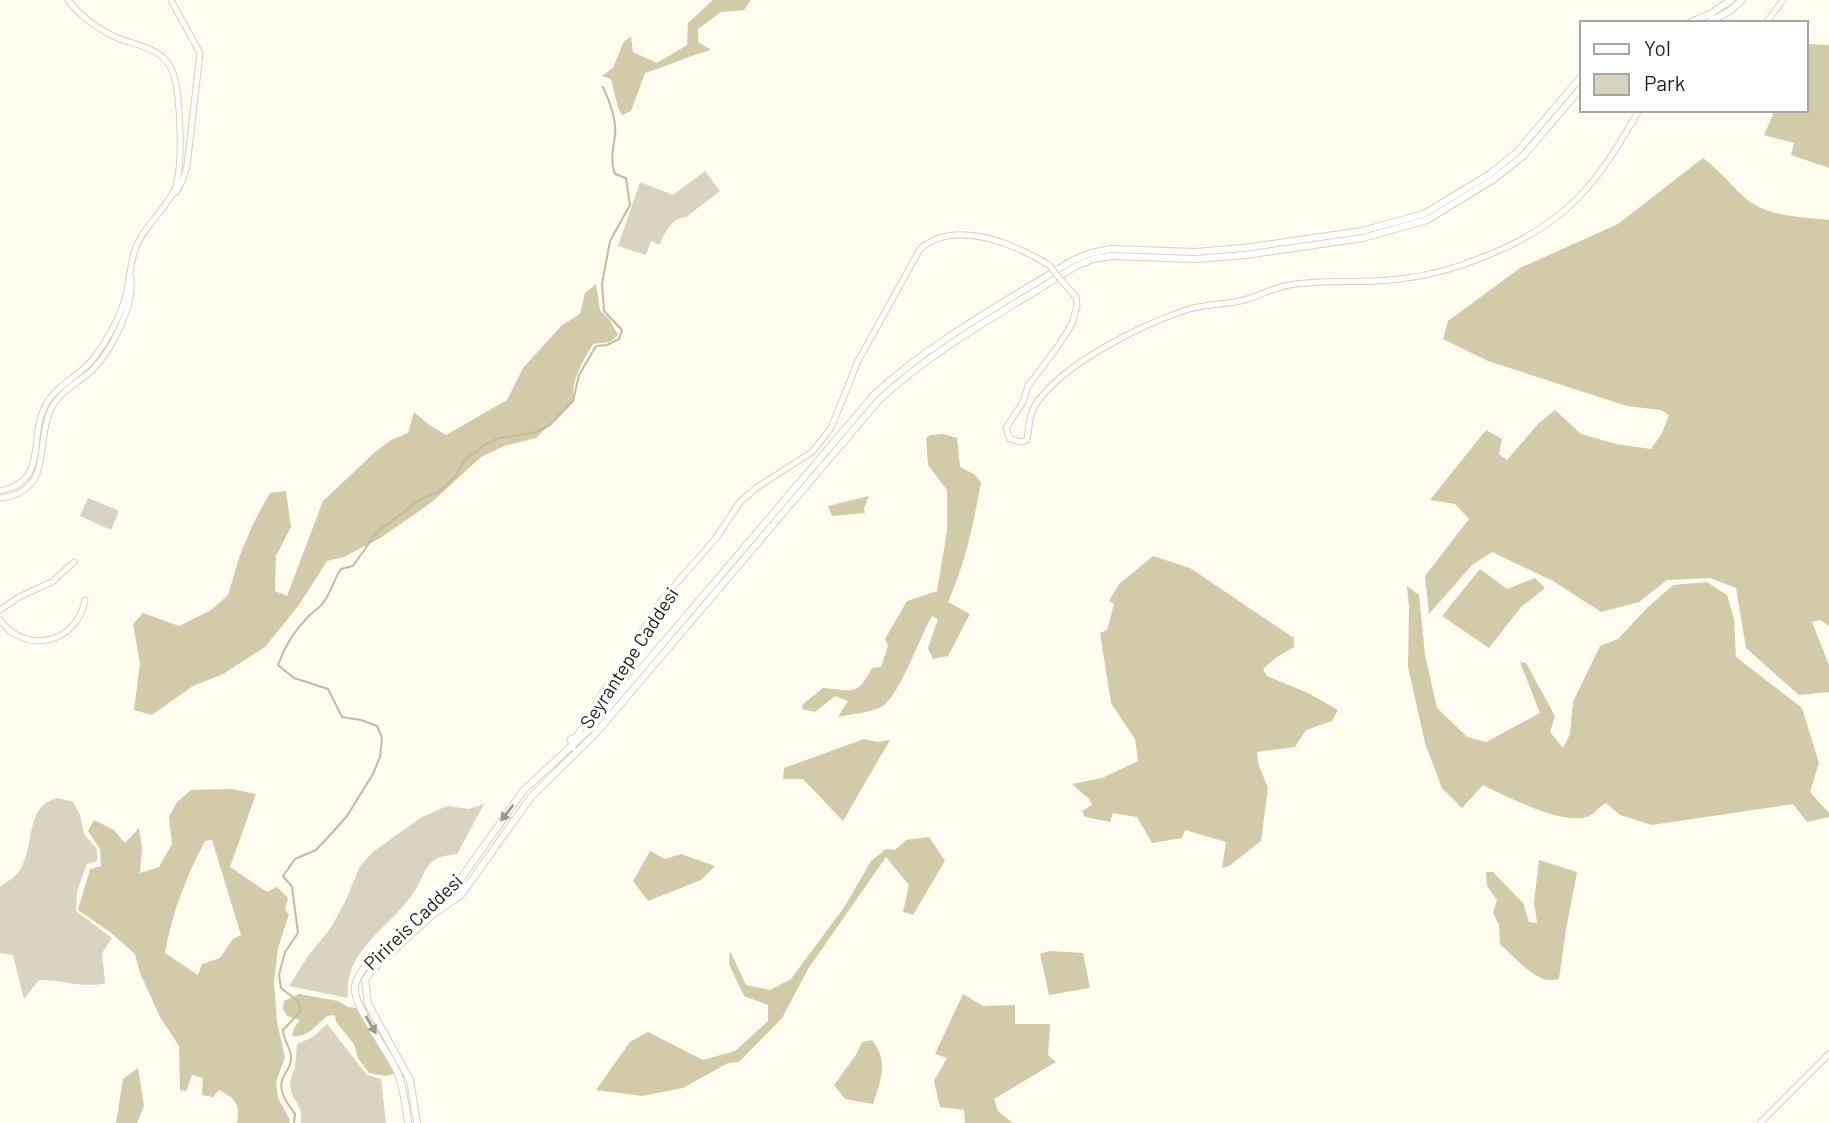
<svg xmlns="http://www.w3.org/2000/svg" width="1829" height="1123" viewBox="0 0 1829 1123" font-family="Barlow,sans-serif">
	<style>
		.green { fill: #d9d3bf }
		.forest { fill: #d3caaa; fill-rule: evenodd }
		.lines { fill: none; stroke-linecap: round; stroke-linejoin: round }
		.stream { stroke: #c4bb9b; stroke-width: 2 }
		.tertiary-casing { stroke: #dad2b6; stroke-width: 7 }
		.secondary-casing { stroke: #dad2b6; stroke-width: 8 }
		.tertiary { stroke: #fff; stroke-width: 5 }
		.secondary { stroke: #fff; stroke-width: 6 }
		.tertiary-bridge-casing { stroke: #dad2b6; stroke-width: 7; stroke-linecap: butt }
		.tertiary-bridge { stroke: #fff; stroke-width: 5 }
		.oneway { fill: #9b9a95 }
		.labels { text-anchor: middle; stroke-width: 7; stroke-linejoin: round; paint-order: stroke }
		.street-label { font-size: 19px; fill: #211e13; stroke: #fff }
	</style>
	<rect width="100%" height="100%" fill="#fefbef"/>
	<!-- green -->
	<path class="green" d="M705 171 720 191 686 217C671 218 665 233 659 245L651 241 646 255 618 246 640 182 673 195Z
		M88 498 119 511 111 530 80 516Z
		M58 798 73 802 80 815 84 834 97 849V861L87 864 77 891 76 911 112 938 102 953 105 983C83 989 62 979 39 980L24 999 13 955 0 953V887C8 881 16 877 21 868 35 845 25 805 58 798Z
		M484 804 457 854C448 855 439 856 432 862 423 870 419 886 412 895 388 929 343 951 348 998L289 986 308 956 330 929 345 902 360 866 374 851 422 817 447 806 469 809Z
		M327 1024 367 1075 381 1079 386 1123H301V1111L291 1092 290 1081 295 1067 297 1044 313 1037Z"/>
	<!-- forest -->
	<path class="forest" d="M713 0H751L744 10 721 12 698 29V42L711 50C688 56 668 66 645 73L631 111 622 115C615 104 615 91 611 79L602 76 613 68 624 41 631 37 633 52 657 63 687 45 688 23Z
		M1806 44 1829 45V168L1791 155 1794 143 1764 135 1775 110H1806Z
		M1703 158C1718 169 1730 184 1744 197 1766 217 1801 217 1829 220V626L1820 620 1812 622 1829 665V692L1799 695 1746 648 1736 588 1710 578 1667 580 1639 602 1601 612 1553 581 1492 552 1472 565 1429 614 1425 576 1469 519 1455 504 1430 500 1486 430 1502 439 1499 454 1507 460 1539 423 1555 410 1581 434 1616 444 1651 449 1662 433 1669 415 1661 410 1627 406 1488 361 1443 339 1448 321 1520 268 1618 224Z
		M596 284 600 310 609 319 618 335 610 342 593 344C583 362 570 380 574 401L536 438 504 446 481 457 432 502 382 537 344 557 327 561 299 605 265 647 223 674 193 686 152 715 134 710 140 664 133 624 143 613 179 626 211 610 228 595 240 555 254 522 270 493 286 491 291 527 276 556 275 591 287 596 323 501 375 452 391 440 408 433 414 412 428 424 446 435 507 400 523 368 562 325 580 314 585 293Z
		M943 434 957 438 960 467 974 474 981 482C973 526 966 561 948 602L970 614 948 656 933 659 928 648 938 619 932 616C920 636 899 698 881 707 869 713 851 714 838 717L848 701 835 696 815 712 802 709 803 704 823 688C853 690 857 697 872 668L881 667 888 646 885 639 907 601 937 591 947 531V490L928 465 926 438 930 435Z
		M869 496 864 508 865 513 832 516 828 506Z
		M1153 556 1190 568 1294 638V647L1277 657 1263 669 1267 676 1308 693 1338 710 1332 721 1306 730 1295 747 1257 752 1259 766 1268 788 1261 841 1229 866 1222 868 1226 842 1185 830 1182 838 1152 843 1137 817 1113 813 1110 822 1085 817 1082 811 1092 805 1090 800 1072 784 1102 778 1138 761 1135 739 1111 703 1100 633 1107 630 1114 604 1109 601 1119 584Z
		M1480 569 1507 589 1535 578 1545 588 1521 607 1489 648 1442 616Z
		M1707 582 1727 595 1734 619 1736 657 1802 708 1819 763 1810 792 1829 813V817L1807 822 1793 804 1652 825 1620 815 1606 803C1599 806 1595 814 1589 816 1566 827 1505 796 1483 785L1462 808 1442 788 1425 743 1408 667 1409 607 1407 586 1419 595 1425 655 1437 708 1467 737 1486 742 1540 713 1520 662 1526 663 1555 716 1550 732 1563 748 1570 734 1573 702 1600 646 1618 639 1646 609 1673 585Z
		M864 739 877 742 890 740 843 821 803 779H783L784 768Z
		M232 789 256 794 230 867 267 892 277 887 288 898 285 910 289 914 278 948 274 982 277 1022 285 1057 276 1082 278 1098 290 1120 289 1123H237C240 1102 236 1100 219 1090L213 1097 202 1095 203 1078 192 1075 186 1091 180 1090 179 1046 160 1017 140 973 135 954 110 932 78 910 90 869 101 866 100 849 88 831 94 820 114 830 125 843 139 828 142 848 140 873 159 867 172 844 169 817 177 802 191 790ZM212 840 241 935 233 939 220 958 202 964 198 975 165 953C172 913 186 877 205 841Z
		M929 837 945 861 913 915 903 912 909 885 886 857 808 969 782 1018 739 1062 728 1063 683 1088 642 1096 596 1090 630 1042 648 1032 703 1060 735 1051 768 1021V1005L744 996 729 964 730 951 746 985 770 990 791 979 845 906 871 861 886 849 895 850 906 840Z
		M650 851 665 859 681 854 715 866 701 880 648 901 633 881Z
		M1539 860 1577 872 1566 929 1559 979C1537 986 1515 957 1500 944L1499 925 1493 913 1497 900 1487 886 1486 872H1493L1523 903 1529 922 1537 923 1534 902Z
		M1049 951 1083 953 1090 988 1049 995 1040 954Z
		M299 994 338 1001 348 1007 356 1008 392 1064 395 1073 386 1076 369 1073 358 1058 354 1044 336 1022 335 1015 327 1016C316 1025 308 1038 292 1036L294 1028 300 1020 287 1016 283 1009 284 1001Z
		M963 994 983 1006 1015 1005V1024H1050L1048 1055 1056 1062 994 1099 998 1111 1013 1123H965L964 1110 940 1107 934 1081 947 1058 935 1054Z
		M872 1040C889 1061 881 1081 873 1104L845 1099 834 1085 856 1055 862 1042Z
		M138 1068 144 1106 137 1123H116L123 1079Z"/>
	<g class="lines">
		<!-- stream -->
		<path class="stream" d="M294 1123 295 1114C288 1104 277 1091 283 1078 286 1070 292 1066 291 1057 291 1047 284 1043 283 1030L301 1011 299 1002 281 988 279 975 285 952 298 933 292 887 283 876 295 859 316 850 331 834 347 816 373 774 380 757 382 738 377 726 361 720 342 717 328 689 294 678 278 665C284 648 294 631 307 618 312 612 319 609 323 603 332 592 333 580 341 569L353 566 377 532 421 499 442 490 455 477 464 461 483 446 499 438 533 433 550 425 573 401 579 375 596 346 607 345 619 339 622 330 604 311 602 284 610 241 630 205 626 178 615 174C610 161 613 149 615 136 617 121 609 100 603 87"/>
		<defs>
			<path id="tertiary" d="M171 0 200 53 187 166 182 182 176 192
				M1766 23 1783 0
				M1061 280 1076 297 1077 306 1072 324 1058 346 1028 386 1023 402 1006 428 1010 439 1021 442 1027 440C1029 428 1029 414 1036 404 1062 364 1141 325 1186 310 1204 304 1225 305 1244 300 1259 296 1273 288 1289 285 1325 279 1363 284 1400 279 1428 276 1460 267 1486 256 1567 224 1598 183 1639 110
				M0 491C49 481 28 440 45 406 56 385 80 376 94 358 106 342 118 320 124 302 130 285 129 267 135 250 142 229 162 213 173 193 184 175 181 93 173 73 164 46 134 46 113 36 95 27 80 16 68 0
				M0 498C12 497 25 492 33 481 45 463 40 431 51 409 59 393 76 383 90 372 110 354 137 302 130 276
				M0 610 19 597 52 582 74 562
				M0 620C25 655 77 644 85 600
				M573 748 570 739 576 737 604 690 634 654 640 635 661 601 716 538 740 502 756 488 812 452 831 428 858 361 920 249C955 218 1014 244 1049 265
				M1760 1123 1829 1054"/>
			<path id="secondary" d="M1689 23 1710 14 1731 0
				M1707 23 1731 10 1742 0
				M408 1123C406 1107 404 1090 398 1074 390 1053 352 1006 355 986 356 979 361 972 365 966L425 908 455 887 523 791 591 728 874 395C932 341 1006 302 1073 260L1091 253 1112 249 1195 252 1244 248 1362 231 1424 214 1490 174 1518 151 1582 76
				M417 1123 410 1080 368 1004 365 980 372 970 432 915 461 895 531 797 596 733 879 400C937 346 1010 308 1076 266L1093 259 1112 256 1195 259 1245 255 1363 238 1427 220 1494 179 1523 156 1582 87"/>
		</defs>
		<!-- tertiary casing -->
		<use href="#tertiary" class="tertiary-casing"/>
		<!-- secondary casing -->
		<use href="#secondary" class="secondary-casing"/>
		<!-- tertiary -->
		<use href="#tertiary" class="tertiary"/>
		<!-- secondary -->
		<use href="#secondary" class="secondary"/>
		<defs>
			<path id="tertiary-bridge" d="M1049 265 1061 280"/>
		</defs>
		<!-- tertiary-bridge casing -->
		<use href="#tertiary-bridge" class="tertiary-bridge-casing"/>
		<!-- tertiary-bridge -->
		<use href="#tertiary-bridge" class="tertiary-bridge"/>
	</g>
	<!-- one-way arrows -->
	<defs><path id="oneway-solid" d="M-6-.8H1V-3.2L6.5 0L1 3.2V.8H-6Z" transform="scale(1.75)"/></defs>
	<g class="oneway">
		<use href="#oneway-solid" transform="translate(507 813) rotate(128)"/>
		<use href="#oneway-solid" transform="translate(371 1025) rotate(60)"/>
	</g>
	<g class="labels">
		<!-- street labels -->
		<g class="street-label">
			<text transform="translate(629 658) rotate(-57)" y="7">Seyrantepe Caddesi</text>
			<text transform="translate(413 922) rotate(-44)" y="7">Pirireis Caddesi</text>
		</g>
	</g>
	<!-- legend -->
	<rect x="1580" y="21" width="228" height="91" fill="#ffffff" stroke="#a6a5a1" stroke-width="2"/>
	<rect x="1594" y="44" width="35" height="10" fill="#ffffff" stroke="#a6a5a1" stroke-width="2"/>
	<text x="1644" y="56" font-size="21" fill="#211e13">Yol</text>
	<rect x="1594" y="74" width="35" height="21" fill="#d9d3bf" stroke="#a6a5a1" stroke-width="2"/>
	<text x="1644" y="91" font-size="21" fill="#211e13">Park</text>
</svg>
